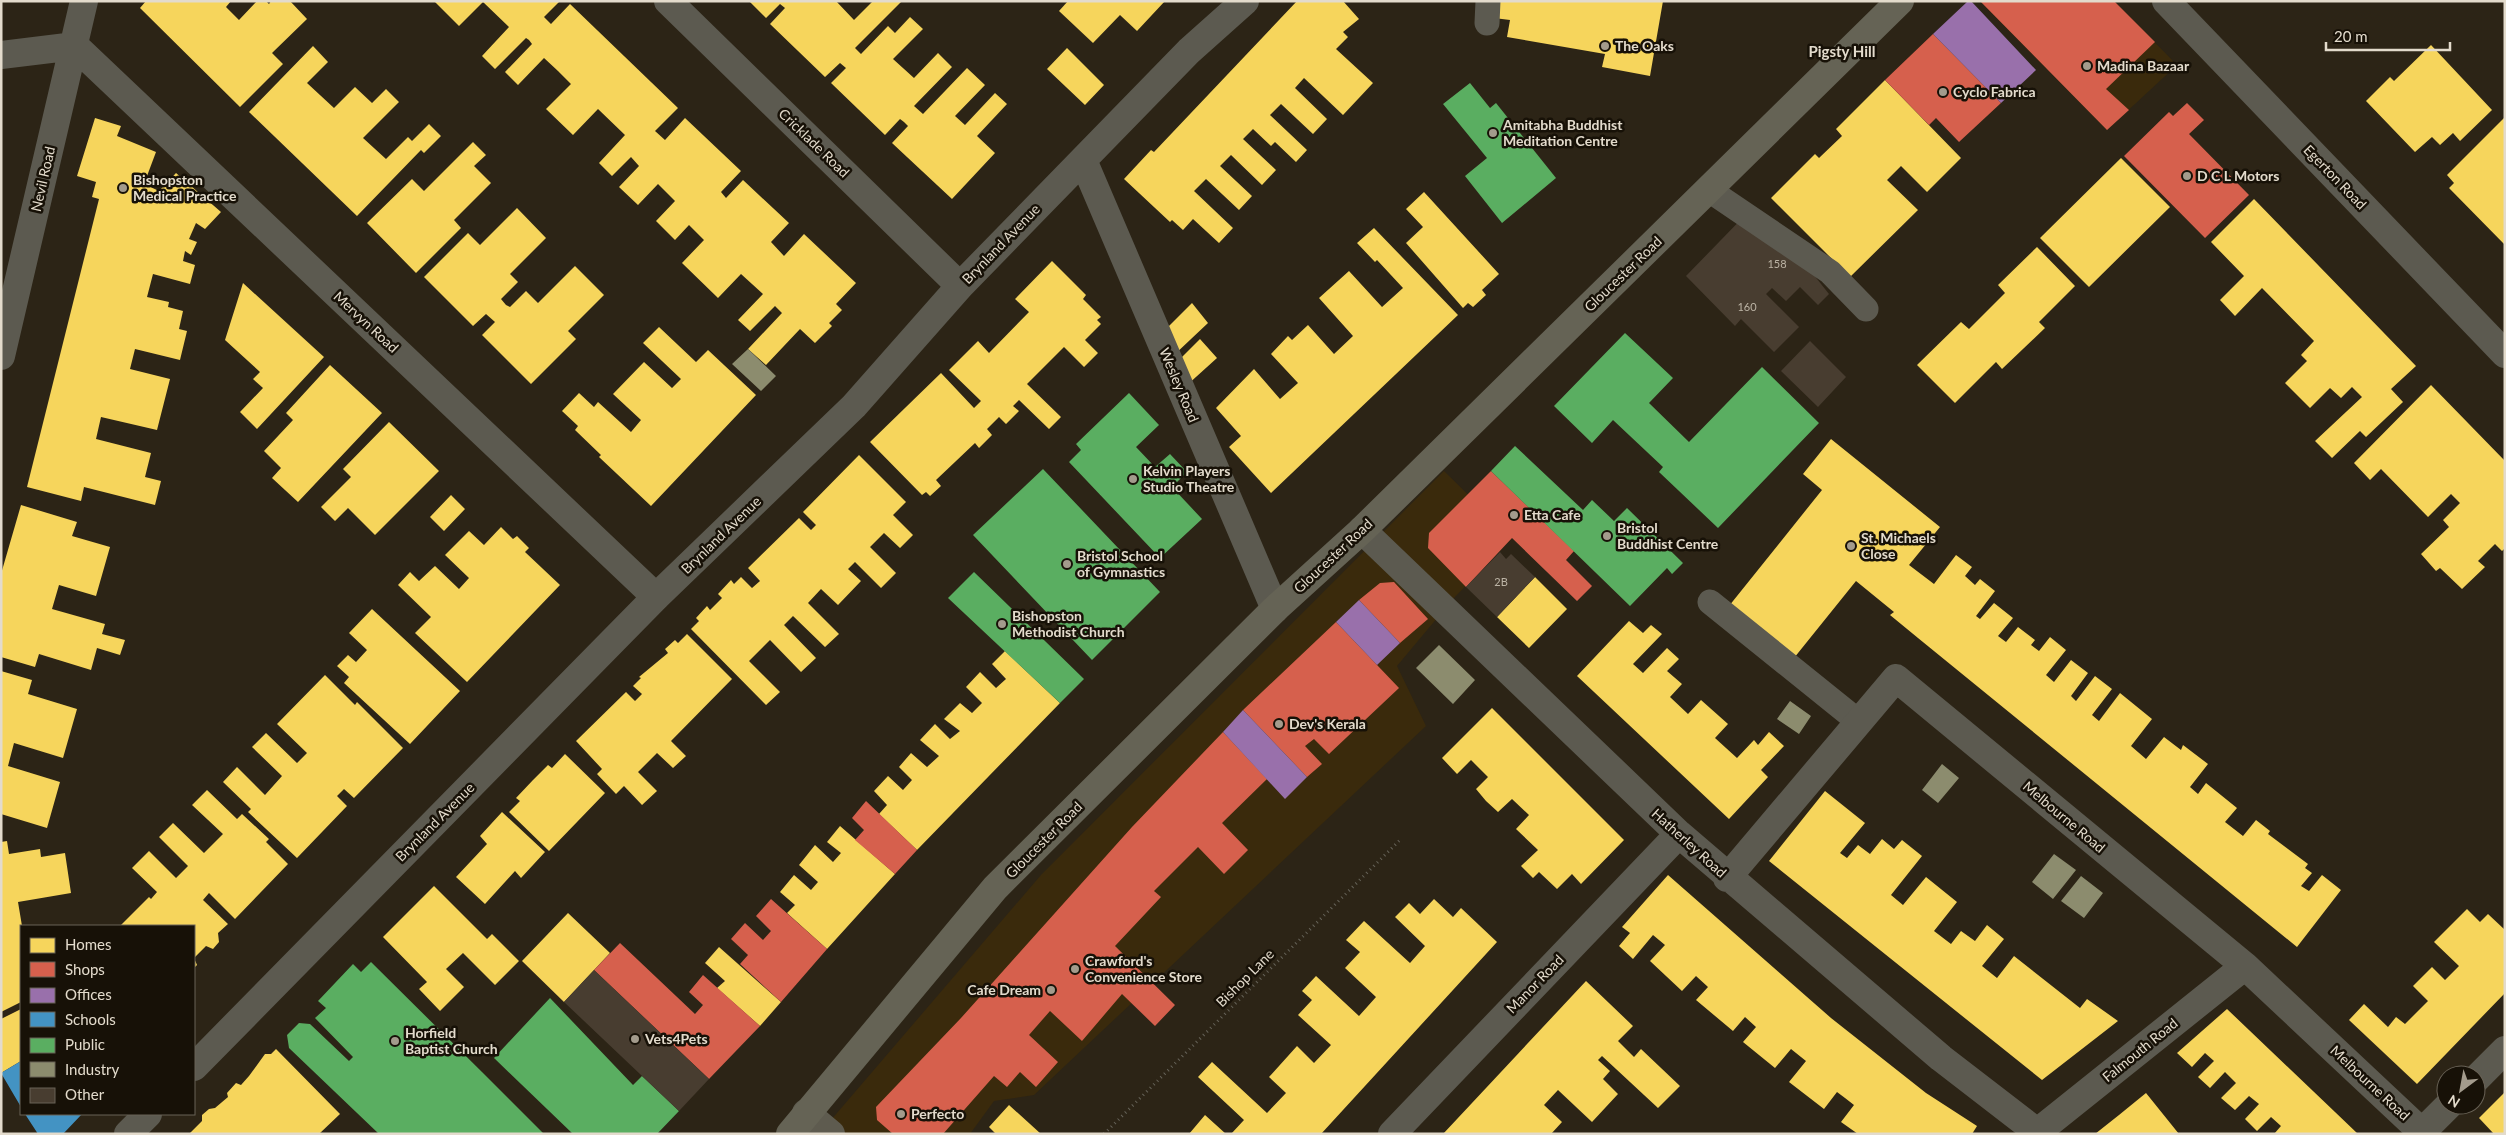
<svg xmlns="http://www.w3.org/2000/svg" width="2506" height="1135" viewBox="0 0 2506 1135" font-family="Lato,sans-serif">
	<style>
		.built { fill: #3a2a0c }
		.homes { fill: #f6d55c }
		.shops { fill: #d6604d }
		.offices { fill: #9970ab }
		.schools { fill: #4393c3 }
		.public { fill: #5aae61 }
		.industry { fill: #8c8c6e }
		.building { fill: #483d30 }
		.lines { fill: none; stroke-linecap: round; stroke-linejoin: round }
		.path { stroke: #666359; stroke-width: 3; stroke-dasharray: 1 4; stroke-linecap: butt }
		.lane { stroke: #5c5a50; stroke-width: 25 }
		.street { stroke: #5c5a50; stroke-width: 28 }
		.secondary { stroke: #5e5b4f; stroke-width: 28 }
		.primary { stroke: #656355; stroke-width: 28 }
		.poi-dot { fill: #a39b8c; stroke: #171107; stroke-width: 2 }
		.labels { text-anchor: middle; stroke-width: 5; stroke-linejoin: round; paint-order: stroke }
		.number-label { font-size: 11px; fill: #bcb4a5 }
		.poi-label { font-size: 14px; font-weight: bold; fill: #e3dbcc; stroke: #171107; text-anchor: start }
		.street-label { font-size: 14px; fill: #e3dbcc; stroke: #171107 }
		.neighbourhood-label { font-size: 15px; font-weight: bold; fill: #e3dbcc; stroke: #171107 }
	</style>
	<rect width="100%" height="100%" fill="#2c2416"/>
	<!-- built -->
	<path class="built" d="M1980 1H2114L2177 65 2107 130Z
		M1444 471 1512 538 1453 599 1397 666 1426 726 1034 1095 994 1101 970 1134H819L1041 875Z"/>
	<!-- homes -->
	<path class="homes" d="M146 1H231L226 7 239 20 257 1H266L269 4 271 1H290L307 19 272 53 283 64 240 107 140 8Z
		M434 1H560L544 17 551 24 570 4 678 108 655 131 665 140 685 118 741 171 721 192 726 198 743 180 789 223 771 242 784 256 804 234 856 283 836 304 842 310 829 323 832 326 815 343 800 329 766 365 748 349 782 313 775 306 750 331 738 320 763 294 741 274 718 298 682 263 704 240 689 225 675 240 656 221 675 201 658 184 638 205 619 187 639 166 631 157 612 176 599 163 625 135 598 109 573 135 546 109 571 84 558 71 544 58 518 85 505 72 532 44 529 40 526 38 495 69 482 56 509 27 483 2 459 26Z
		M749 1H836L854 20 873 1H902L855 48 861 54 888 26 895 33 910 17 923 29 893 59 914 78 938 53 952 67 914 106 923 114 967 68 985 85 955 116 965 125 995 93 1007 104 977 136 995 153 952 199 892 143 908 126 904 122 900 119 885 135 831 83 846 68 840 63 825 77 770 24 785 8 780 4 766 18Z
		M1068 1H1165L1137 31 1120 15 1093 43 1059 11Z
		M1297 1H1343L1359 19 1343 32 1348 37 1336 49 1373 83 1343 115 1304 78 1295 88 1327 119 1313 134 1281 104 1270 115 1307 150 1296 162 1275 142 1271 146 1253 129 1243 139 1276 170 1262 185 1231 155 1220 166 1252 196 1239 210 1206 179 1194 191 1233 228 1219 243 1193 219 1183 230 1172 220 1170 222 1124 179 1151 150 1154 152Z
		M1497 1H1663L1650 76 1602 67 1605 54 1507 37 1510 20 1494 18Z
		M2431 45 2492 110 2460 141 2453 133 2440 145 2432 137 2415 152 2366 101 2390 77 2394 81Z
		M313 46 328 62 307 83 334 108 355 87 372 103 386 89 399 102 363 138 386 159 408 137 412 141 429 124 441 136 424 153 421 150 357 216 249 112Z
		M1067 48 1104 85 1085 105 1047 69Z
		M1885 80 1961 158 1927 192 1901 166 1887 180 1918 210 1850 277 1771 198 1815 154 1819 158 1842 136 1836 129Z
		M2505 117V245L2449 188 2454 183 2447 175Z
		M95 118 121 126 117 136 156 152 144 184 159 191 176 173 221 212 205 229 196 223 189 239 197 242 191 255 185 251 183 261 195 265 190 284 153 274 147 297 169 302 168 307 183 311 179 329 187 331 180 360 135 349 130 369 170 379 157 430 101 417 96 439 151 453 145 477 161 481 155 505 84 487 81 501 27 487 99 199 92 197 96 182 77 176Z
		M473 142 486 155 474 166 491 183 454 220 461 228 416 273 367 223 412 179 424 191Z
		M2121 158 2170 207 2089 287 2040 238Z
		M1424 192 1499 274 1482 290 1486 295 1473 307 1468 303 1463 308 1406 243 1423 227 1406 209Z
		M2254 199 2416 366 2391 389 2403 402 2366 437 2360 431 2332 458 2315 441 2362 397 2352 387 2341 398 2330 388 2310 408 2285 383 2307 361 2301 355 2314 341 2262 288 2235 316 2220 300 2244 276 2211 242Z
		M517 208 546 238 510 274 518 282 501 299 506 305 510 307 526 291 538 303 575 266 604 295 568 331 576 339 531 384 482 335 495 322 486 314 473 326 424 277 468 233 480 245Z
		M1374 228 1458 315 1271 493 1229 447 1241 436 1216 408 1254 369 1280 399 1298 383 1271 354 1288 336 1292 340 1308 325 1334 354 1353 336 1319 298 1349 271 1382 307 1403 288 1377 260 1375 262 1357 243Z
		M2037 247 2075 286 2039 322 2045 328 2002 369 1996 362 1955 403 1917 365 1961 322 1969 329 2005 293 1998 285Z
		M1052 261 1086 295 1083 299 1101 317 1097 320 1101 324 1085 340 1098 353 1084 367 1064 347 1027 384 1061 417 1049 429 1019 400 1013 406 1019 411 1006 424 999 417 987 429 992 435 979 448 975 443 936 480 941 486 930 496 926 492 922 495 870 442 941 373 974 408 981 401 949 370 978 341 989 353 1029 312 1015 299Z
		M243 283 324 357 257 429 240 412 263 388 253 379 260 372 225 340Z
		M1192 303 1208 323 1173 356 1163 332Z
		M659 327 696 362 708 350 756 395 651 506 599 457 601 455 575 430 578 426 562 411 579 393 594 407 598 402 631 432 641 420 613 394 644 362 672 388 681 379 643 343Z
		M1200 339 1217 358 1186 386 1175 364Z
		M330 365 382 413 298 502 272 478 281 468 264 451 293 420 286 413Z
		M2431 385 2505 461V548L2502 551 2495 544 2478 561 2485 567 2462 589 2440 568 2436 571 2421 554 2449 527 2443 520 2460 503 2451 494 2428 517 2381 469 2370 480 2354 463Z
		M389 422 439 471 375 535 348 508 335 521 321 507 351 477 343 469Z
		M1831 439 1940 527 1909 565 1934 584 1956 555 1972 567 1965 576 1975 585 1980 579 1995 591 1976 616 1980 619 1994 603 2013 618 1998 636 2006 642 2018 627 2035 640 2031 645 2039 651 2050 637 2066 650 2046 675 2054 682 2071 660 2088 673 2071 696 2076 701 2095 676 2112 689 2092 715 2099 721 2120 693 2152 719 2131 746 2146 759 2164 737 2181 750 2183 745 2208 764 2190 787 2198 794 2206 783 2237 808 2225 822 2243 836 2256 820 2270 831 2268 834 2308 864 2305 868 2312 873 2301 886 2309 891 2322 875 2341 890 2297 947 1918 638 1890 615 1894 612 1856 581 1794 658 1729 606 1822 490 1803 474Z
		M859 455 906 502 893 515 913 535 900 548 884 533 870 547 896 573 881 588 855 562 848 569 861 581 838 605 821 589 808 603 839 634 825 647 793 616 784 625 816 658 801 672 770 640 749 661 780 692 766 705 691 629 699 621 696 618 707 606 710 610 722 598 718 594 731 580 734 584 741 577 752 588 760 581 748 568 799 518 811 530 816 525 803 512Z
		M451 495 465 509 444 531 430 517Z
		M21 505 77 522 72 536 110 547 96 596 59 585 52 609 105 624 102 634 125 640 120 655 97 648 91 670 39 654 35 667 1 657V574Z
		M501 527 513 539 517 536 529 548 525 552 560 585 467 682 415 633 431 617 398 585 410 572 419 581 435 566 459 589 469 578 445 555 469 531 484 545Z
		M1535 577 1567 609 1529 648 1497 617Z
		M372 609 460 691 410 744 344 683 349 677 337 666 348 655 356 662 367 650 349 633Z
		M1629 621 1643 633 1651 625 1662 634 1633 664 1643 673 1667 648 1679 659 1667 671 1682 684 1670 697 1688 714 1701 700 1728 724 1715 738 1737 758 1754 740 1758 745 1769 732 1784 746 1761 770 1768 777 1729 819 1577 676Z
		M687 634 732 679 671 741 686 756 673 768 657 753 638 772 657 791 642 805 624 786 616 794 597 774 602 769 576 741 626 692 635 701 642 694 633 686 641 678 639 677 668 653 665 649 675 640 678 643Z
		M1005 651 1060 703 917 850 879 814 887 805 874 791 888 776 903 790 912 780 899 767 911 753 927 767 939 756 920 740 935 724 950 739 960 731 944 719 960 703 972 713 982 703 966 687 980 672 996 688 1006 679 992 664Z
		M1 671 32 680 28 694 77 709 63 758 14 743 8 766 60 782 47 828 1 814Z
		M325 675 355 705 357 702 403 748 354 798 344 789 337 796 347 806 297 858 248 812 251 809 223 782 237 767 265 795 282 776 252 747 266 733 297 763 307 753 277 724Z
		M1492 708 1624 840 1581 884 1572 874 1557 889 1539 872 1533 878 1521 866 1538 850 1516 829 1529 815 1512 799 1498 812 1486 801 1476 789 1488 777 1471 760 1457 774 1442 758Z
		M565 754 605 793 549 851 509 812 520 801 516 798 533 780 548 765 552 768Z
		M207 790 237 819 242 814 269 839 266 842 288 864 235 919 209 893 203 900 228 924 218 933 219 942 213 949 206 946 194 958 197 965 194 968V926H120L149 897 151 899 157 892 132 868 149 851 176 878 188 866 159 837 173 823 204 853 223 834 192 805Z
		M1825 791 1865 823 1840 853 1847 858 1858 845 1870 854 1882 839 1894 849 1902 840 1922 856 1891 895 1903 905 1926 877 1957 902 1934 931 1951 944 1961 931 1975 941 1987 925 2004 939 1982 966 1997 978 2014 956 2080 1008 2087 999 2118 1021 2042 1080 1769 861Z
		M502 812 545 852 521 878 515 871 485 904 456 877 487 844 480 836Z
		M840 826 895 874 827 949 787 913 795 905 780 892 794 875 811 890 818 882 799 865 815 845 833 862 841 853 827 842Z
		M7 841 9 854 40 849 41 857 65 853 71 893 18 902 22 926 21 1002 1 1012V842Z
		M1668 875 1831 1018 1926 1093 1977 1126 1972 1134H1858L1841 1122 1854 1105 1845 1098 1837 1092 1824 1109 1789 1082 1806 1061 1791 1049 1775 1068 1743 1042 1756 1027 1745 1017 1733 1031 1696 1000 1708 987 1696 976 1682 991 1650 961 1665 945 1653 935 1633 959 1619 946 1630 933 1622 927Z
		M434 886 487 939 492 934 519 961 495 985 463 953 446 969 464 987 440 1011 419 989 427 982 383 937Z
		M1434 899 1453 917 1461 908 1497 942 1321 1134H1231L1244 1120 1198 1077 1212 1062 1267 1113 1286 1093 1269 1077 1297 1046 1314 1063 1331 1045 1298 1015 1312 1000 1302 991 1316 976 1359 1016 1376 997 1345 968 1360 952 1346 940 1364 921 1410 963 1425 946 1395 917 1409 903 1420 914Z
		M2467 909 2480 922 2488 914 2505 930V993L2417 1084 2349 1020 2364 1004 2388 1027 2396 1017 2405 1024 2428 1001 2413 986 2432 967 2445 980 2459 966 2434 942Z
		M568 913 610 953 564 1002 522 961Z
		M719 947 781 1002 760 1026 717 988 725 981 705 963Z
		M1586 981 1633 1026 1618 1041 1634 1057 1641 1049 1680 1086 1658 1108 1602 1056 1598 1060 1610 1071 1603 1079 1618 1094 1592 1122 1558 1090 1544 1105 1562 1122 1551 1134H1443Z
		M21 1009V1061L1 1073V1019Z
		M2227 1009 2335 1112 2358 1134H2274L2281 1126 2271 1117 2257 1131 2245 1119 2259 1104 2249 1096 2235 1110 2221 1098 2236 1083 2225 1072 2210 1088 2198 1077 2214 1061 2205 1053 2192 1067 2177 1053Z
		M276 1049 340 1114 319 1134H189L202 1121V1115L209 1109 215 1108 228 1097 227 1093 236 1083 241 1085 249 1076 265 1054H271Z
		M2505 1092V1134H2494L2479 1118Z
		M2146 1093 2179 1134H2095L2119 1115Z
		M1009 1105 1041 1134H996L989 1127Z
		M1205 1115 1226 1134H1189Z"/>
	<!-- shops -->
	<path class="shops" d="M1980 1H2114L2155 42 2106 89 2129 110 2107 130Z
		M1933 34 2001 103 1959 142 1936 118 1929 125 1885 80Z
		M2187 103 2204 120 2189 134 2249 195 2205 238 2124 156 2169 112 2173 116Z
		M1491 471 1574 551 1566 560 1592 586 1577 601 1512 538 1466 587 1428 548 1429 533Z
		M1394 582 1428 619 1400 643 1359 600 1380 583Z
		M1336 622 1399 688 1329 754 1314 739 1305 746 1322 764 1307 777 1243 710Z
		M1223 732 1267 779 1222 823 1248 850 1224 874 1198 847 1154 891 1161 897 1115 946 1175 1005 1155 1026 1122 994 1082 1041 1050 1011 1029 1035 1058 1062 1036 1087 1020 1072 1007 1087 994 1076 943 1134H893L877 1120 876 1107 961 1018 1132 827Z
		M866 801 917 850 895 874 855 840 864 830 852 818Z
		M771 899 827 949 781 1002 740 964 748 955 731 939 745 923 763 940 771 931 756 916Z
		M620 943 695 1014 703 1005 689 992 703 975 760 1026 709 1079 594 970Z"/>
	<!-- offices -->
	<path class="offices" d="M1968 1H1971L2036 70 2001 103 1933 34Z
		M1359 600 1400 643 1377 665 1336 622Z
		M1243 710 1307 777 1285 799 1223 732Z"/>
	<!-- schools -->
	<path class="schools" d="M21 1061V1107L1 1073Z
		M25 1114H82L63 1134H38Z"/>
	<!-- public -->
	<path class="public" d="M1470 83 1490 108 1496 103 1556 178 1502 223 1465 176 1487 158 1443 104Z
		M1625 333 1673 378 1649 403 1689 442 1762 367 1819 423 1718 528 1659 472 1663 467 1613 420 1592 443 1554 406Z
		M1129 393 1159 425 1136 447 1155 467 1170 454 1187 472 1172 487 1202 519 1160 558 1069 462 1081 450 1076 444Z
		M1515 446 1583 510 1592 500 1614 521 1627 508 1683 563 1672 574 1667 568 1630 606 1491 471Z
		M1043 469 1160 592 1092 660 973 535Z
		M974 572 1084 679 1060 703 948 598Z
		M371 962 482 1072 544 1134H379L289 1048 287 1035 299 1023 310 1024 349 1061 353 1057 315 1018 326 1008 318 1001 353 964 361 972Z
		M550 998 633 1085 642 1076 679 1111 657 1134H573L494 1058Z"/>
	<!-- industry -->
	<path class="industry" d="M748 349 776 376 761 391 732 364Z
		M1439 645 1475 680 1453 704 1416 668Z
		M1790 701 1811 716 1799 734 1777 719Z
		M1942 764 1959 778 1938 803 1922 790Z
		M2054 854 2076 870 2053 899 2032 882Z
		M2081 876 2103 893 2084 918 2061 901Z"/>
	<!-- building -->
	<path class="building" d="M1754 206 1787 241 1829 294 1818 305 1800 287 1786 301 1772 288 1766 294 1799 327 1774 352 1741 319 1735 326 1686 276Z
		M1810 341 1846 377 1818 407 1781 371Z
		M1500 552 1506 559 1511 554 1535 577 1497 617 1466 587Z
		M594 970 709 1079 679 1111 564 1002Z"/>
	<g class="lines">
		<!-- path -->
		<path class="path" d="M1104 1134 1401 839"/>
		<!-- lane -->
		<path class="lane" d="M1487 23 1488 1
			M1709 190 1830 272 1866 309
			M1710 602 1859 722"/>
		<!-- street -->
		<path class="street" d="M668 1 960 286
			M2166 1 2505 354
			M1 55 75 46 656 597
			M1083 160 1275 609
			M1 356 84 1
			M1362 530 1679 834 1941 1058 2037 1132
			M1727 878 1896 678 2245 966 2424 1134
			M194 1067 656 597 854 406 960 286 1189 51 1245 1
			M2476 1079 2505 1050
			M2422 1132 2449 1105
			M128 1134 148 1114
			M1392 1134 1679 834
			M2035 1134 2245 966"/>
		<!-- secondary -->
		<path class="secondary" d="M806 1113 831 1134"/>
		<!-- primary -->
		<path class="primary" d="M790 1134 995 888 1275 609 1362 530 1900 1"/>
	</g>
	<!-- markers -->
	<g class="poi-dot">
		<circle cx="1605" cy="46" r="5"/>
		<circle cx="2087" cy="66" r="5"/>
		<circle cx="1943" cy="92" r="5"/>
		<circle cx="1493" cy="133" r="5"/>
		<circle cx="2187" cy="176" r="5"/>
		<circle cx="123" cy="188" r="5"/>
		<circle cx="1133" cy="479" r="5"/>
		<circle cx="1514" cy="515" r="5"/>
		<circle cx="1607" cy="536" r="5"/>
		<circle cx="1851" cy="546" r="5"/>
		<circle cx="1067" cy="564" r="5"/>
		<circle cx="1002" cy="624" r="5"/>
		<circle cx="1279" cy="724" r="5"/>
		<circle cx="1075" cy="969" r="5"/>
		<circle cx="1051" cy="990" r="5"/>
		<circle cx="635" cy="1039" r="5"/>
		<circle cx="395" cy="1041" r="5"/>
		<circle cx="901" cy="1114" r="5"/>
	</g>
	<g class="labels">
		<!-- number labels -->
		<g class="number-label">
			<text x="1777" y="268">158</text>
			<text x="1747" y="311">160</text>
			<text x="1501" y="586">2B</text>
		</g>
		<!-- poi labels -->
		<g class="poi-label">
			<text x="1615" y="51">The Oaks</text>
			<text x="2097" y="71">Madina Bazaar</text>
			<text x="1953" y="97">Cyclo Fabrica</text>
			<text x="1503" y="130">Amitabha Buddhist<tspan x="1503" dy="16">Meditation Centre</tspan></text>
			<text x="2197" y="181">D C L Motors</text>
			<text x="133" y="185">Bishopston<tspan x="133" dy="16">Medical Practice</tspan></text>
			<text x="1143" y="476">Kelvin Players<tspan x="1143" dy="16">Studio Theatre</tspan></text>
			<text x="1524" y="520">Etta Cafe</text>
			<text x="1617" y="533">Bristol<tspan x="1617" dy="16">Buddhist Centre</tspan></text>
			<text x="1861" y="543">St. Michaels<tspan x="1861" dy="16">Close</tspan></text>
			<text x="1077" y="561">Bristol School<tspan x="1077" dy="16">of Gymnastics</tspan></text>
			<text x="1012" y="621">Bishopston<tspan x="1012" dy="16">Methodist Church</tspan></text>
			<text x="1289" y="729">Dev's Kerala</text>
			<text x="1085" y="966">Crawford's<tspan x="1085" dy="16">Convenience Store</tspan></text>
			<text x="1041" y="995" text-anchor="end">Cafe Dream</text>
			<text x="405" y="1038">Horfield<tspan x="405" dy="16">Baptist Church</tspan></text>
			<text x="645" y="1044">Vets4Pets</text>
			<text x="911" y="1119">Perfecto</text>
		</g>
		<!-- street labels -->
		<g class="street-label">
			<text transform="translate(814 143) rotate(44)" y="5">Cricklade Road</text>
			<text transform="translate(2335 177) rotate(46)" y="5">Egerton Road</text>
			<text transform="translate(43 179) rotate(-77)" y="5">Nevil Road</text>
			<text transform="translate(1001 244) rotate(-46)" y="5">Brynland Avenue</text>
			<text transform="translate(1623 274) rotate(-44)" y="5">Gloucester Road</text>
			<text transform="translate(366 322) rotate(43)" y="5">Mervyn Road</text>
			<text transform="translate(1179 385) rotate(67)" y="5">Wesley Road</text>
			<text transform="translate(721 535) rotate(-44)" y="5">Brynland Avenue</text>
			<text transform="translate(1333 556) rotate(-43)" y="5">Gloucester Road</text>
			<text transform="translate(2064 817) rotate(40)" y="5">Melbourne Road</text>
			<text transform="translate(435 822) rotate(-45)" y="5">Brynland Avenue</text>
			<text transform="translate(1044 840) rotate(-45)" y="5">Gloucester Road</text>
			<text transform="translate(1689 843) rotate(42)" y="5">Hatherley Road</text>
			<text transform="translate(1245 978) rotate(-45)" y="5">Bishop Lane</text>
			<text transform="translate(1535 984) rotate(-46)" y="5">Manor Road</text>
			<text transform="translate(2140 1050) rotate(-39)" y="5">Falmouth Road</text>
			<text transform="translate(2370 1083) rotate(43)" y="5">Melbourne Road</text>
		</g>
		<!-- neighbourhood labels -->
		<g class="neighbourhood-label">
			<text x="1842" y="57">Pigsty Hill</text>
		</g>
	</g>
	<!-- border -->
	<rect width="2506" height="1135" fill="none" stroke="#e3dbcc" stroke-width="5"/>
	<!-- legend -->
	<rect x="20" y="925" width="175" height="190" fill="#171107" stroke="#696256"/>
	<rect x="30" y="938" width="25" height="15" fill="#f6d55c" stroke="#696256"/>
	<text x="65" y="950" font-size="15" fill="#e3dbcc">Homes</text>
	<rect x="30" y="962" width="25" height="15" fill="#d6604d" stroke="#696256"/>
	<text x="65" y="975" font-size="15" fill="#e3dbcc">Shops</text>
	<rect x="30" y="988" width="25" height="15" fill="#9970ab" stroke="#696256"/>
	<text x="65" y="1000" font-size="15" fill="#e3dbcc">Offices</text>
	<rect x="30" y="1012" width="25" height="15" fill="#4393c3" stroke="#696256"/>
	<text x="65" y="1025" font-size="15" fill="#e3dbcc">Schools</text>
	<rect x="30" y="1038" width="25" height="15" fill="#5aae61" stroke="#696256"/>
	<text x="65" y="1050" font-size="15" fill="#e3dbcc">Public</text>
	<rect x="30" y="1062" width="25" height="15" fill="#8c8c6e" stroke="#696256"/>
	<text x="65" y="1075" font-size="15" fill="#e3dbcc">Industry</text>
	<rect x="30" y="1088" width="25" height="15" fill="#483d30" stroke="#696256"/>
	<text x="65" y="1100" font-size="15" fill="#e3dbcc">Other</text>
	<!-- north arrow -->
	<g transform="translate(2461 1090) rotate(212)"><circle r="24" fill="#171107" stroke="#696256"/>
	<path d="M0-4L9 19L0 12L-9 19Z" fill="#a39b8c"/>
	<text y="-8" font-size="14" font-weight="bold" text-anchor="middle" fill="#e3dbcc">N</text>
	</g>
	<!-- scale -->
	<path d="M2326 42v8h124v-8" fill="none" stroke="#e3dbcc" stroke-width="2.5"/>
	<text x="2334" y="42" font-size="15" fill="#e3dbcc" stroke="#171107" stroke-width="4" paint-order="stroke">20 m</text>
</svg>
